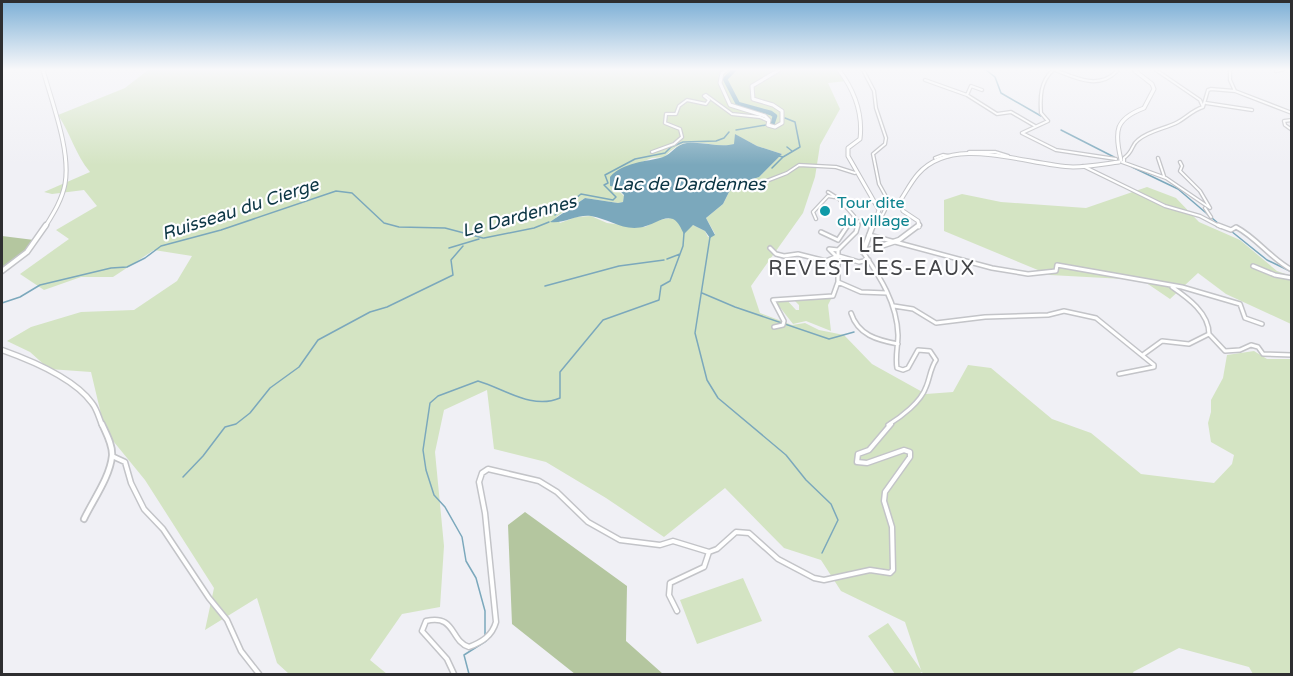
<svg xmlns="http://www.w3.org/2000/svg" width="1293" height="676" viewBox="0 0 1293 676" font-family="'Varela Round',sans-serif">
	<style>
		.green { fill: #d4e4c3; fill-rule: evenodd }
		.forest { fill: #b4c69f }
		.water { fill: #7ba8bc }
		.lines { fill: none; stroke-linecap: round; stroke-linejoin: round }
		.stream { stroke: #7ba8bc; stroke-width: 1.5 }
		.river { stroke: #7ba8bc; stroke-width: 4.5 }
		.minor-far2-casing { stroke: #c3c4c8; stroke-width: 4.5 }
		.minor-far1-casing { stroke: #c3c4c8; stroke-width: 6 }
		.minor-casing { stroke: #c3c4c8; stroke-width: 7 }
		.tertiary-far2-casing { stroke: #c3c4c8; stroke-width: 5 }
		.tertiary-far1-casing { stroke: #c3c4c8; stroke-width: 7 }
		.tertiary-casing { stroke: #c3c4c8; stroke-width: 8 }
		.minor-far2 { stroke: #fff; stroke-width: 2 }
		.minor-far1 { stroke: #fff; stroke-width: 3 }
		.minor { stroke: #fff; stroke-width: 4 }
		.tertiary-far2 { stroke: #fff; stroke-width: 3 }
		.tertiary-far1 { stroke: #fff; stroke-width: 4 }
		.tertiary { stroke: #fff; stroke-width: 4.5 }
		.culture-dot { fill: #0f9aa8; stroke: #fefeff; stroke-width: 2 }
		.labels { text-anchor: middle; stroke-width: 4.5; stroke-linejoin: round; paint-order: stroke }
		.culture-label { font-size: 16px; fill: #0d838f; stroke: #fefeff; text-anchor: start }
		.water-label { font-size: 18px; font-style: italic; fill: #0b3544; stroke: #fefeff }
		.quarter-label { font-size: 20px; letter-spacing: 1.5px; fill: #444548; stroke: #fefeff }
	</style>
	<rect width="100%" height="100%" fill="#f0f0f5"/>
	<!-- green -->
	<path class="green" d="M148 70H838L847 81 828 83 840 109 820 145 815 177 803 213 751 286 760 313 792 325 805 323 819 330 844 335 872 364 926 394 953 392 968 365 991 368 1052 419 1091 433 1141 474 1214 483 1232 464 1234 455 1211 442 1208 423 1211 412V400L1223 378 1227 355 1254 351 1267 359H1291V674H1253L1249 667 1179 648 1133 672 1134 674H923L922 672 918 674H895L868 636 888 623 921 670 905 622 841 591 821 560 784 548 725 488 664 537 606 498 546 462 494 449 487 390 444 410 435 452 444 546 440 607 402 614 370 660 387 674H289L277 663 257 598 205 630 214 588 145 480 105 431 91 372 49 369 30 352 7 341 31 327 81 312 134 310 177 281 192 256 154 250 113 277H81L44 290 20 274 69 239 56 230 97 206 84 190 52 194 44 192 90 172C75 154 71 134 58 115L125 88ZM736 135 757 146 782 154 759 177 736 185 729 192 723 204 706 218 715 234 708 237 705 231 693 225 689 227 672 218 658 220 645 227H638L607 223 591 216 576 217 560 223 556 217 585 198 618 203 623 202 624 196 612 184 614 173 652 158 664 157C671 151 676 145 685 143 701 140 718 149 735 144Z
		M1147 187 1176 198 1199 222 1240 240 1277 271 1291 276V324L1226 294 1198 273 1170 299 1142 280 1050 275 944 231V200L962 194 1001 202 1086 208Z
		M832 297 828 305 831 331 806 321 793 324 775 301 785 298 796 310H799V305L794 300Z
		M743 578 762 621 697 644 680 600Z"/>
	<!-- forest -->
	<path class="forest" d="M2 236 34 240 20 257 2 267Z
		M525 512 627 586 626 641 663 674H575L512 624 508 525Z"/>
	<!-- water -->
	<path class="water" d="M735 134 757 146 782 154 759 177 736 185 729 192 723 204 706 218 715 235 710 238 705 231 693 225 684 234C681 229 679 222 673 219 663 216 655 224 646 226 625 233 610 219 591 216 577 214 564 224 550 222L585 198 618 203 623 202 624 195 616 187 610 186V177C623 162 646 162 663 157 672 154 676 144 687 143 703 141 719 148 734 144Z"/>
	<g class="lines">
		<!-- stream -->
		<path class="stream" d="M986 70 995 77 1001 93 1041 116
			M736 130 766 125
			M1061 130 1114 157
			M787 147 792 151
			M779 156 783 157 800 147 795 122 785 118
			M1132 167 1178 189 1219 224
			M772 168 783 157
			M555 215 581 194 613 200 616 197 604 185 608 183 605 175 635 159 665 153 671 147 683 142 716 141 724 138 729 132
			M1231 231 1267 260 1292 272
			M710 237 695 333 707 380 718 398 786 455 806 480 831 504 838 520 822 553
			M484 238 534 228 549 222
			M449 248 479 239
			M667 259 680 254
			M545 286 619 266 664 260
			M702 293 735 307 829 339 854 332
			M2 303 20 297 40 285 111 268 127 267 145 258 161 246 221 230 336 191 352 193 384 223 399 227 445 228 483 238
			M183 477 203 456 225 427 236 424 250 413 270 388 299 367 318 340 370 312 387 307 453 275 451 260 463 246
			M485 636V611L476 578 466 561 462 537 445 507 434 495 426 470 423 450 430 403 438 396 478 381C505 389 532 410 560 398V372L603 320 659 300 661 286 670 281 683 246 684 233
			M469 674 464 655 486 641"/>
		<!-- river -->
		<path class="river" d="M734 70 725 79 738 104 771 113 775 116 772 125"/>
		<defs>
			<path id="minor-far2" d="M863 70 874 91 876 108 886 138 885 144 873 154 879 184 889 202 880 220 872 227
				M1053 70C1040 82 1040 97 1041 113L1048 121 1022 133 1056 150 1116 159
				M1055 70C1076 78 1099 90 1117 71
				M1156 70 1200 100 1203 107
				M1230 70V80L1235 91
				M1276 71 1282 70
				M925 80 967 95 997 114 1011 112 1035 126
				M967 95 971 86 982 90
				M1206 103 1252 110
				M1292 120 1284 121 1285 125 1292 130
				M652 152 674 144 682 137 680 129 665 123 666 114H676L679 106 687 100 706 104 709 100 704 96 706 95 732 114 760 117 769 121
				M969 152H995L1008 156
				M935 158 943 155 949 156
				M1158 158 1164 176
				M1122 162 1166 178 1210 208 1200 191 1180 171 1182 166 1180 162
				M1124 162V158C1134 151 1131 145 1138 140 1150 130 1165 129 1178 122 1187 117 1193 110 1203 107L1208 90 1211 89 1235 91 1292 113
				M1083 166 1165 206 1200 216 1221 227
				M746 189 787 173 799 165 836 167 855 173
				M828 192 839 199 854 216 847 227
				M1205 208 1211 217
				M816 219 813 212 828 196 834 197
				M857 227 859 221"/>
			<path id="minor-far1" d="M1218 225 1231 230 1236 227C1257 238 1271 259 1292 270
				M872 227 875 225
				M821 232 838 240
				M869 235 992 268 1028 274 1056 271 1057 265 1182 287 1240 304 1245 318 1262 324
				M838 240 848 225
				M770 248 776 254 784 256 798 254 826 261 838 256
				M863 252C880 277 897 303 898 335 898 346 895 357 897 368L903 370 908 368 918 350 930 351 936 360C930 369 930 378 926 387 921 402 901 417 888 425
				M839 256 859 262 869 260
				M837 257 829 249 838 250
				M1253 266 1275 275 1292 278
				M838 282 861 292 887 293
				M1172 287C1188 298 1209 313 1209 334
				M894 306 913 309 936 323 985 317 1048 315 1064 311 1096 318 1154 365V367L1119 374
				M851 313C858 335 877 340 898 344
				M774 327 783 325 784 321 773 300 833 296 838 282V250L856 232 858 225
				M1209 334 1225 351 1240 350 1251 345 1258 347 1263 354 1292 355
				M1144 354 1162 341 1189 344 1209 334"/>
			<path id="minor" d="M112 456 125 462 131 483 144 509 163 529 209 598 227 620 241 651 259 674
				M677 611 669 595 670 583 704 567 709 552 717 549 736 532 749 533 778 559 814 578 824 580 870 570 890 573 893 570 892 527 884 501 885 492 910 457V452L904 450 867 463 857 462 858 454 869 450 891 424
				M454 674 447 659 422 631 426 621C456 614 450 641 469 647 482 642 492 636 496 622L485 513 479 482 482 473 488 469 539 481 557 492 588 522 620 540 660 545 673 541 709 552"/>
			<path id="tertiary-far2" d="M43 70C52 103 71 151 65 184 62 200 53 214 45 227
				M726 70 722 73 720 83 730 105 765 116 769 120 768 125 775 127 782 123V111L773 105 753 99 752 86 779 70
				M839 70C854 90 863 114 860 139L848 148V156L879 210 873 227
				M1121 160C1114 131 1115 119 1144 108L1154 89 1152 84 1134 70
				M919 227 918 221 903 211 900 201C906 192 911 182 918 174 954 133 1028 166 1073 167 1088 167 1104 164 1119 162"/>
			<path id="tertiary-far1" d="M863 252 873 225
				M863 252 899 240 919 225
				M2 271 27 252 46 225
				M2 350C30 360 74 378 92 403 97 409 99 418 102 425"/>
			<path id="tertiary" d="M84 519C93 500 110 477 112 456 113 445 106 433 102 424"/>
		</defs>
		<!-- minor-far2 casing -->
		<use href="#minor-far2" class="minor-far2-casing"/>
		<!-- minor-far1 casing -->
		<use href="#minor-far1" class="minor-far1-casing"/>
		<!-- minor casing -->
		<use href="#minor" class="minor-casing"/>
		<!-- tertiary-far2 casing -->
		<use href="#tertiary-far2" class="tertiary-far2-casing"/>
		<!-- tertiary-far1 casing -->
		<use href="#tertiary-far1" class="tertiary-far1-casing"/>
		<!-- tertiary casing -->
		<use href="#tertiary" class="tertiary-casing"/>
		<!-- minor-far2 -->
		<use href="#minor-far2" class="minor-far2"/>
		<!-- minor-far1 -->
		<use href="#minor-far1" class="minor-far1"/>
		<!-- minor -->
		<use href="#minor" class="minor"/>
		<!-- tertiary-far2 -->
		<use href="#tertiary-far2" class="tertiary-far2"/>
		<!-- tertiary-far1 -->
		<use href="#tertiary-far1" class="tertiary-far1"/>
		<!-- tertiary -->
		<use href="#tertiary" class="tertiary"/>
	</g>
	<!-- sky -->
	<linearGradient id="sky" x2="0" y2="1"><stop stop-color="#7cafd6"/><stop offset="0.42" stop-color="#f8f8fa"/><stop offset="1" stop-color="#f8f8fa" stop-opacity="0"/></linearGradient>
	<rect width="1293" height="165" fill="url(#sky)"/>
	<!-- markers -->
	<circle class="culture-dot" cx="825" cy="211" r="6"/>
	<g class="labels">
		<!-- culture labels -->
		<g class="culture-label">
			<text x="837" y="208">Tour dite<tspan x="837" dy="18">du village</tspan></text>
		</g>
		<!-- water labels -->
		<g class="water-label">
			<text x="689" y="190">Lac de Dardennes</text>
			<text transform="translate(240 209) rotate(-18)" y="6">Ruisseau du Cierge</text>
			<text transform="translate(519 216) rotate(-15)" y="6">Le Dardennes</text>
		</g>
		<!-- quarter labels -->
		<g class="quarter-label">
			<text x="872" y="252">LE<tspan x="872" dy="23">REVEST-LES-EAUX</tspan></text>
		</g>
	</g>
	<!-- border -->
	<rect width="1293" height="676" fill="none" stroke="#2e2e30" stroke-width="6"/>
</svg>
